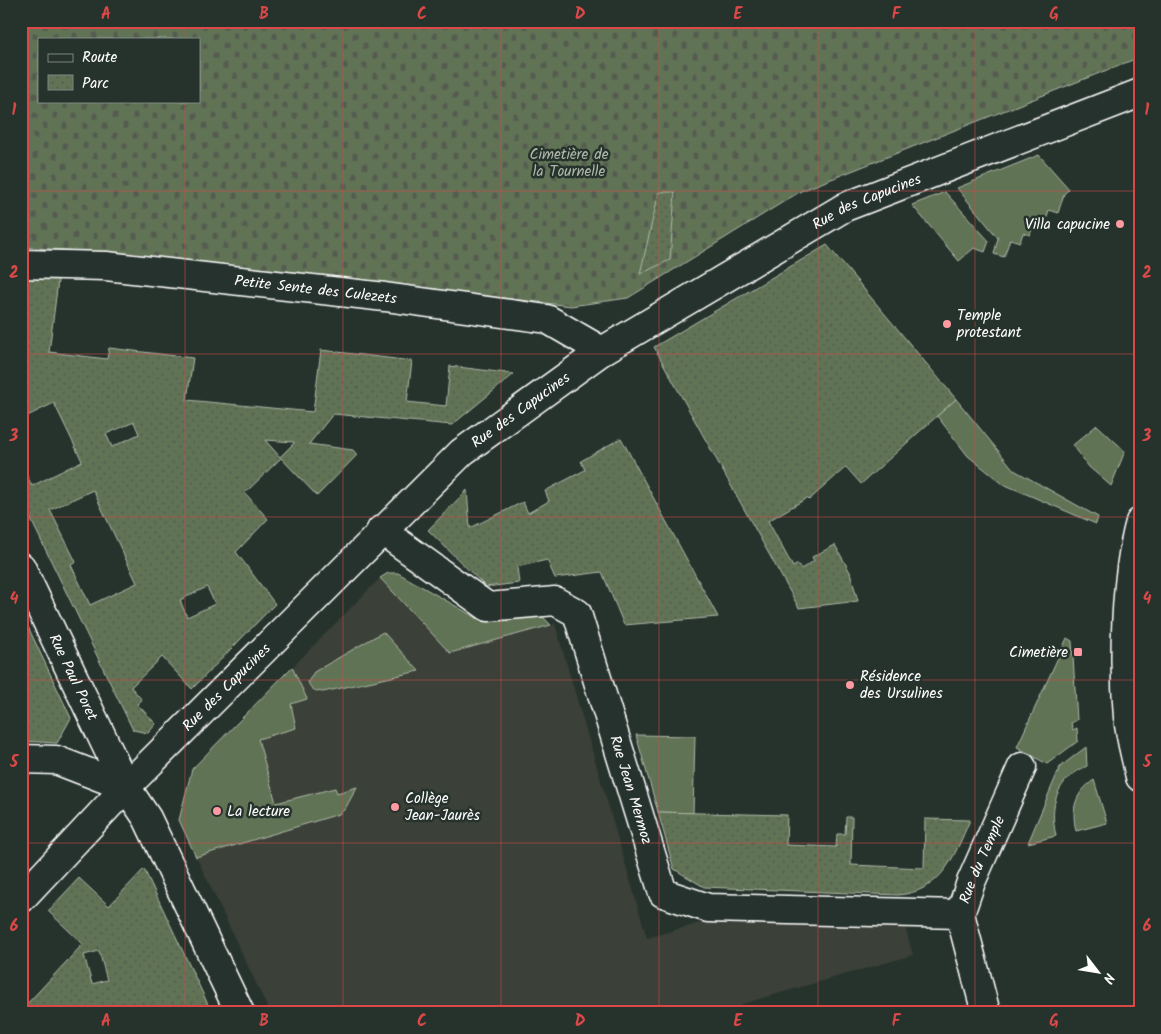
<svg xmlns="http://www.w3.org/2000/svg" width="1161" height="1034" viewBox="0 0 1161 1034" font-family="Kalam,sans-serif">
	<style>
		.built { fill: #3a4038 }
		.grass { fill: #617355; stroke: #b0b9aa }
		.cemetery { fill: url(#cemetery-stones); stroke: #b0b9aa; fill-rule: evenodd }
		.park { fill: url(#park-dots); stroke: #b0b9aa; fill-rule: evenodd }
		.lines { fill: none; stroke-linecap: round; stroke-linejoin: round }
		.street-casing { stroke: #fff; stroke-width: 31 }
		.secondary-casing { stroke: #fff; stroke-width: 31 }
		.street { stroke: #26332d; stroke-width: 28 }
		.secondary { stroke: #26332d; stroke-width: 28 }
		.grid { fill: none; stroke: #dc4848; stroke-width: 1; stroke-opacity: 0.55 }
		.poi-dot { fill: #ff9aa2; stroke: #26332d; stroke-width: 2 }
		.labels { text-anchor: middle; stroke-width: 5; stroke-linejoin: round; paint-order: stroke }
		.park-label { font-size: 15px; fill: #b0b9aa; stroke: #26332d }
		.street-label { font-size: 15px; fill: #fff; stroke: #26332d }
		.poi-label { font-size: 15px; fill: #fff; stroke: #26332d; text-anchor: start }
		.neatline { fill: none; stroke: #dc4848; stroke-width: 2 }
		.grid-label { font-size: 16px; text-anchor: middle; font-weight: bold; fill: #dc4848 }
	</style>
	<defs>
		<pattern id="cemetery-stones" width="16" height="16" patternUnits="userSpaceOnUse" patternTransform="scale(1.25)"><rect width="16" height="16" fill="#617355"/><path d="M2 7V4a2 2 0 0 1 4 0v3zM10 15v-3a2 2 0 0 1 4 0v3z" fill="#545c50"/></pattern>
		<pattern id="park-dots" width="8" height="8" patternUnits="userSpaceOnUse" patternTransform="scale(1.25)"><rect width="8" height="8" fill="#617355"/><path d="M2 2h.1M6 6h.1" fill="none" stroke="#545c50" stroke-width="1.8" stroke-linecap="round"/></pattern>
	</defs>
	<rect width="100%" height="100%" fill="#26332d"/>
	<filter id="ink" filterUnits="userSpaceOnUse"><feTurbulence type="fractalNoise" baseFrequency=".02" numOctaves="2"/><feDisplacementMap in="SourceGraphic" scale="10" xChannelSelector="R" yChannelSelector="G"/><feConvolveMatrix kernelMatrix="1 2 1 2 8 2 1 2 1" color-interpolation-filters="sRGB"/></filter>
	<g filter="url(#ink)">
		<!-- built -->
		<path class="built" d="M380 578 450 653 555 624 647 938 725 916 904 923 913 955 742 1004 744 1013H270L179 820 270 690Z"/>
		<!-- grass -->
		<path class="grass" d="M1039 155 1069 189 1064 194 1058 213 1049 210 1046 220 1036 217 1030 235 1023 233 1020 242 1010 239 1004 257 994 254 998 238 957 188Z
			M945 192 989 241 985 252 974 248 959 261 912 205Z
			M956 399 1014 470 1098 517 1096 524 1003 484 968 456 937 416Z
			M1097 425 1125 451 1111 486 1089 467 1073 445Z
			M388 573H398L480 620C493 623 505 617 517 616 526 615 535 616 543 617L551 625 450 653 380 578Z
			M383 632 419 671 323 692C315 691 311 690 308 682L314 672Z
			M1067 638 1072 641 1077 720 1071 723 1073 730 1077 728 1078 741 1047 764 1017 747Z
			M292 667 307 699 291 704 296 728 258 739 276 803 335 788 337 793 357 787 345 809 339 814 196 857 179 820 192 769Z
			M636 735 695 736 693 813 658 812Z
			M1086 747 1087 766C1056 780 1049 804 1056 836L1028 843 1060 767Z
			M1094 780 1107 823 1076 831C1071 808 1075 793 1094 780Z"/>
		<!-- cemetery -->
		<path class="cemetery" d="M21 21H1140V57L801 191 628 298 571 306 139 255 21 247ZM39 39H199V101H39Z"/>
		<!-- park -->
		<path class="park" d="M659 192H675L670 260 640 274Z
			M827 245 956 399 861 484 846 467 809 500 807 498 768 521 793 567 798 564 801 569 814 561 812 557 835 545 850 572 858 601 799 608 654 347Z
			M21 272 59 273 49 352 107 359 109 348 193 358 187 400 313 412 321 350 412 361 407 402 446 406 450 366 514 374 452 425 333 414 309 444 353 450 357 455 317 496 281 458 245 493 268 519 236 552 275 604 192 689 162 657 131 687 142 700 137 704 156 724 148 733 133 730 21 499V464L32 486 82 461 54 403 21 419V330L26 327 21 318ZM134 422 139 434 112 447 106 434ZM265 440 294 442V443L280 457ZM93 490 137 583 90 605 71 565 76 562 50 510ZM207 587 215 604 187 617 180 600Z
			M621 438 718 617 624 625 602 572 555 578 547 560 517 567 519 583 486 587 428 530 467 490 470 528 523 502 528 513 549 501 545 491 585 470 581 461Z
			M21 612 71 718 57 743 21 741V685L26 678 21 675Z
			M658 812 787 815 786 845 836 847 837 834H845L846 817H852L851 865 924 868 925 819 970 820C954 856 943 891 898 895L704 887 674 869Z
			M144 869 212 1013H21V1003L25 1006 83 944 48 911 79 878 109 906ZM99 951 107 980 92 984 84 955Z"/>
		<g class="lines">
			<defs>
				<g id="street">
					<path id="s1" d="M21 264 106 266 385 297 547 319 602 351"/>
					<path id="s2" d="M381 530 488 607 555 601 577 613 663 893 708 908 960 914"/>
					<path id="s3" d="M21 567 126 787 147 818 240 1013"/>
					<path d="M21 759 56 760 126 787"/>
					<path id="s4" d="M21 899 126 787 462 452 602 351 845 207 1140 93"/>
					<path id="s5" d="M986 1013 960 914 971 882 1022 767"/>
				</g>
				<path id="secondary" d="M1140 522C1125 576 1123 661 1128 717 1130 737 1136 757 1140 777"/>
			</defs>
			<!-- street casing -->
			<use href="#street" class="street-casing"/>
			<!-- secondary casing -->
			<use href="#secondary" class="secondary-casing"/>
			<!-- street -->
			<use href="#street" class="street"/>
			<!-- secondary -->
			<use href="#secondary" class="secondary"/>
		</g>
	</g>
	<!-- grid -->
	<path class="grid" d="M185 21V39M343 21V1013M501 21V1013M659 21V1013M818 21V1013M975 21V1013M185 101V1013M21 191H1140M21 354H1140M21 517H1140M21 680H1140M21 843H1140"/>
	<!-- markers -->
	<g class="poi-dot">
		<circle cx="1120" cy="224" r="5"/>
		<circle cx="947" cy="324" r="5"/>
		<rect x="1073" y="647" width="10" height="10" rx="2.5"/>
		<circle cx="850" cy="685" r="5"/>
		<circle cx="395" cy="807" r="5"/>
		<circle cx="217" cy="811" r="5"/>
	</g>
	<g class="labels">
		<!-- park labels -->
		<g class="park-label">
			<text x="569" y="159">Cimetière de<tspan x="569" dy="17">la Tournelle</tspan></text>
		</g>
		<!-- street labels -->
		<g class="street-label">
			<text dy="5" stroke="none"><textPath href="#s4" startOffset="1105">Rue des Capucines</textPath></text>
			<text dy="5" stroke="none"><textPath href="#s1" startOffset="296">Petite Sente des Culezets</textPath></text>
			<text dy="5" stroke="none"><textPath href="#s4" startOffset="700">Rue des Capucines</textPath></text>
			<text dy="5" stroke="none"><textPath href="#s3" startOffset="122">Rue Paul Poret</textPath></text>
			<text dy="5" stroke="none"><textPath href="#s4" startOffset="295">Rue des Capucines</textPath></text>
			<text dy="5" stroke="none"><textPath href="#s2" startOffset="409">Rue Jean Mermoz</textPath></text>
			<text dy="5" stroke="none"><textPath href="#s5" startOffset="161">Rue du Temple</textPath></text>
		</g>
		<!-- poi labels -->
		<g class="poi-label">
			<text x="1110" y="229" text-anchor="end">Villa capucine</text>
			<text x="957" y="320">Temple<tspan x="957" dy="17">protestant</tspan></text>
			<text x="1068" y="657" text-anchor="end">Cimetière</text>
			<text x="860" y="681">Résidence<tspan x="860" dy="17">des Ursulines</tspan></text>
			<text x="405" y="803">Collège<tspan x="405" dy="17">Jean-Jaurès</tspan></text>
			<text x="227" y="816">La lecture</text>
		</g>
	</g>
	<!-- margin -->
	<rect width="1161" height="1034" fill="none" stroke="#26332d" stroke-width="55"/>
	<!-- legend -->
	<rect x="38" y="38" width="162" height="65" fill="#26332d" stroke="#7d8581"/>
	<rect x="48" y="54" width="25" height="8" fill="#26332d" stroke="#7d8581"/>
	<text x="82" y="62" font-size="15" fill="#ffffff">Route</text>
	<rect x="48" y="75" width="25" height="15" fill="url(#park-dots)" stroke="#7d8581"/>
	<text x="82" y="88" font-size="15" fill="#ffffff">Parc</text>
	<!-- north arrow -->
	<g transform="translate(1098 972) rotate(121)" stroke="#26332d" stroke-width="4" paint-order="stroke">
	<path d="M0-4L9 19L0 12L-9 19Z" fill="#ffffff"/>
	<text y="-8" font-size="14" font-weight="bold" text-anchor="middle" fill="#ffffff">N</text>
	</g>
	<rect x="28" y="28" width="1106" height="978" class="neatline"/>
	<g class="grid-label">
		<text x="106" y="19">A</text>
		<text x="264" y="19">B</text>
		<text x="422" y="19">C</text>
		<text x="580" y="19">D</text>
		<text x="738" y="19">E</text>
		<text x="896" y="19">F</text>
		<text x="1054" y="19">G</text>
		<text x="14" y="115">1</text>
		<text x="1147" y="115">1</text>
		<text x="14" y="278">2</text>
		<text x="1147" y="278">2</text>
		<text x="14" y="441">3</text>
		<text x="1147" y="441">3</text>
		<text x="14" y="604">4</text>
		<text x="1147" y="604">4</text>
		<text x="14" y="767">5</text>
		<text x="1147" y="767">5</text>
		<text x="14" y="931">6</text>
		<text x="1147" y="931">6</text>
		<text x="106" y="1026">A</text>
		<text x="264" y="1026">B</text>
		<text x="422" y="1026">C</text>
		<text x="580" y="1026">D</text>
		<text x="738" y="1026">E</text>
		<text x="896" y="1026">F</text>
		<text x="1054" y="1026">G</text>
	</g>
</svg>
